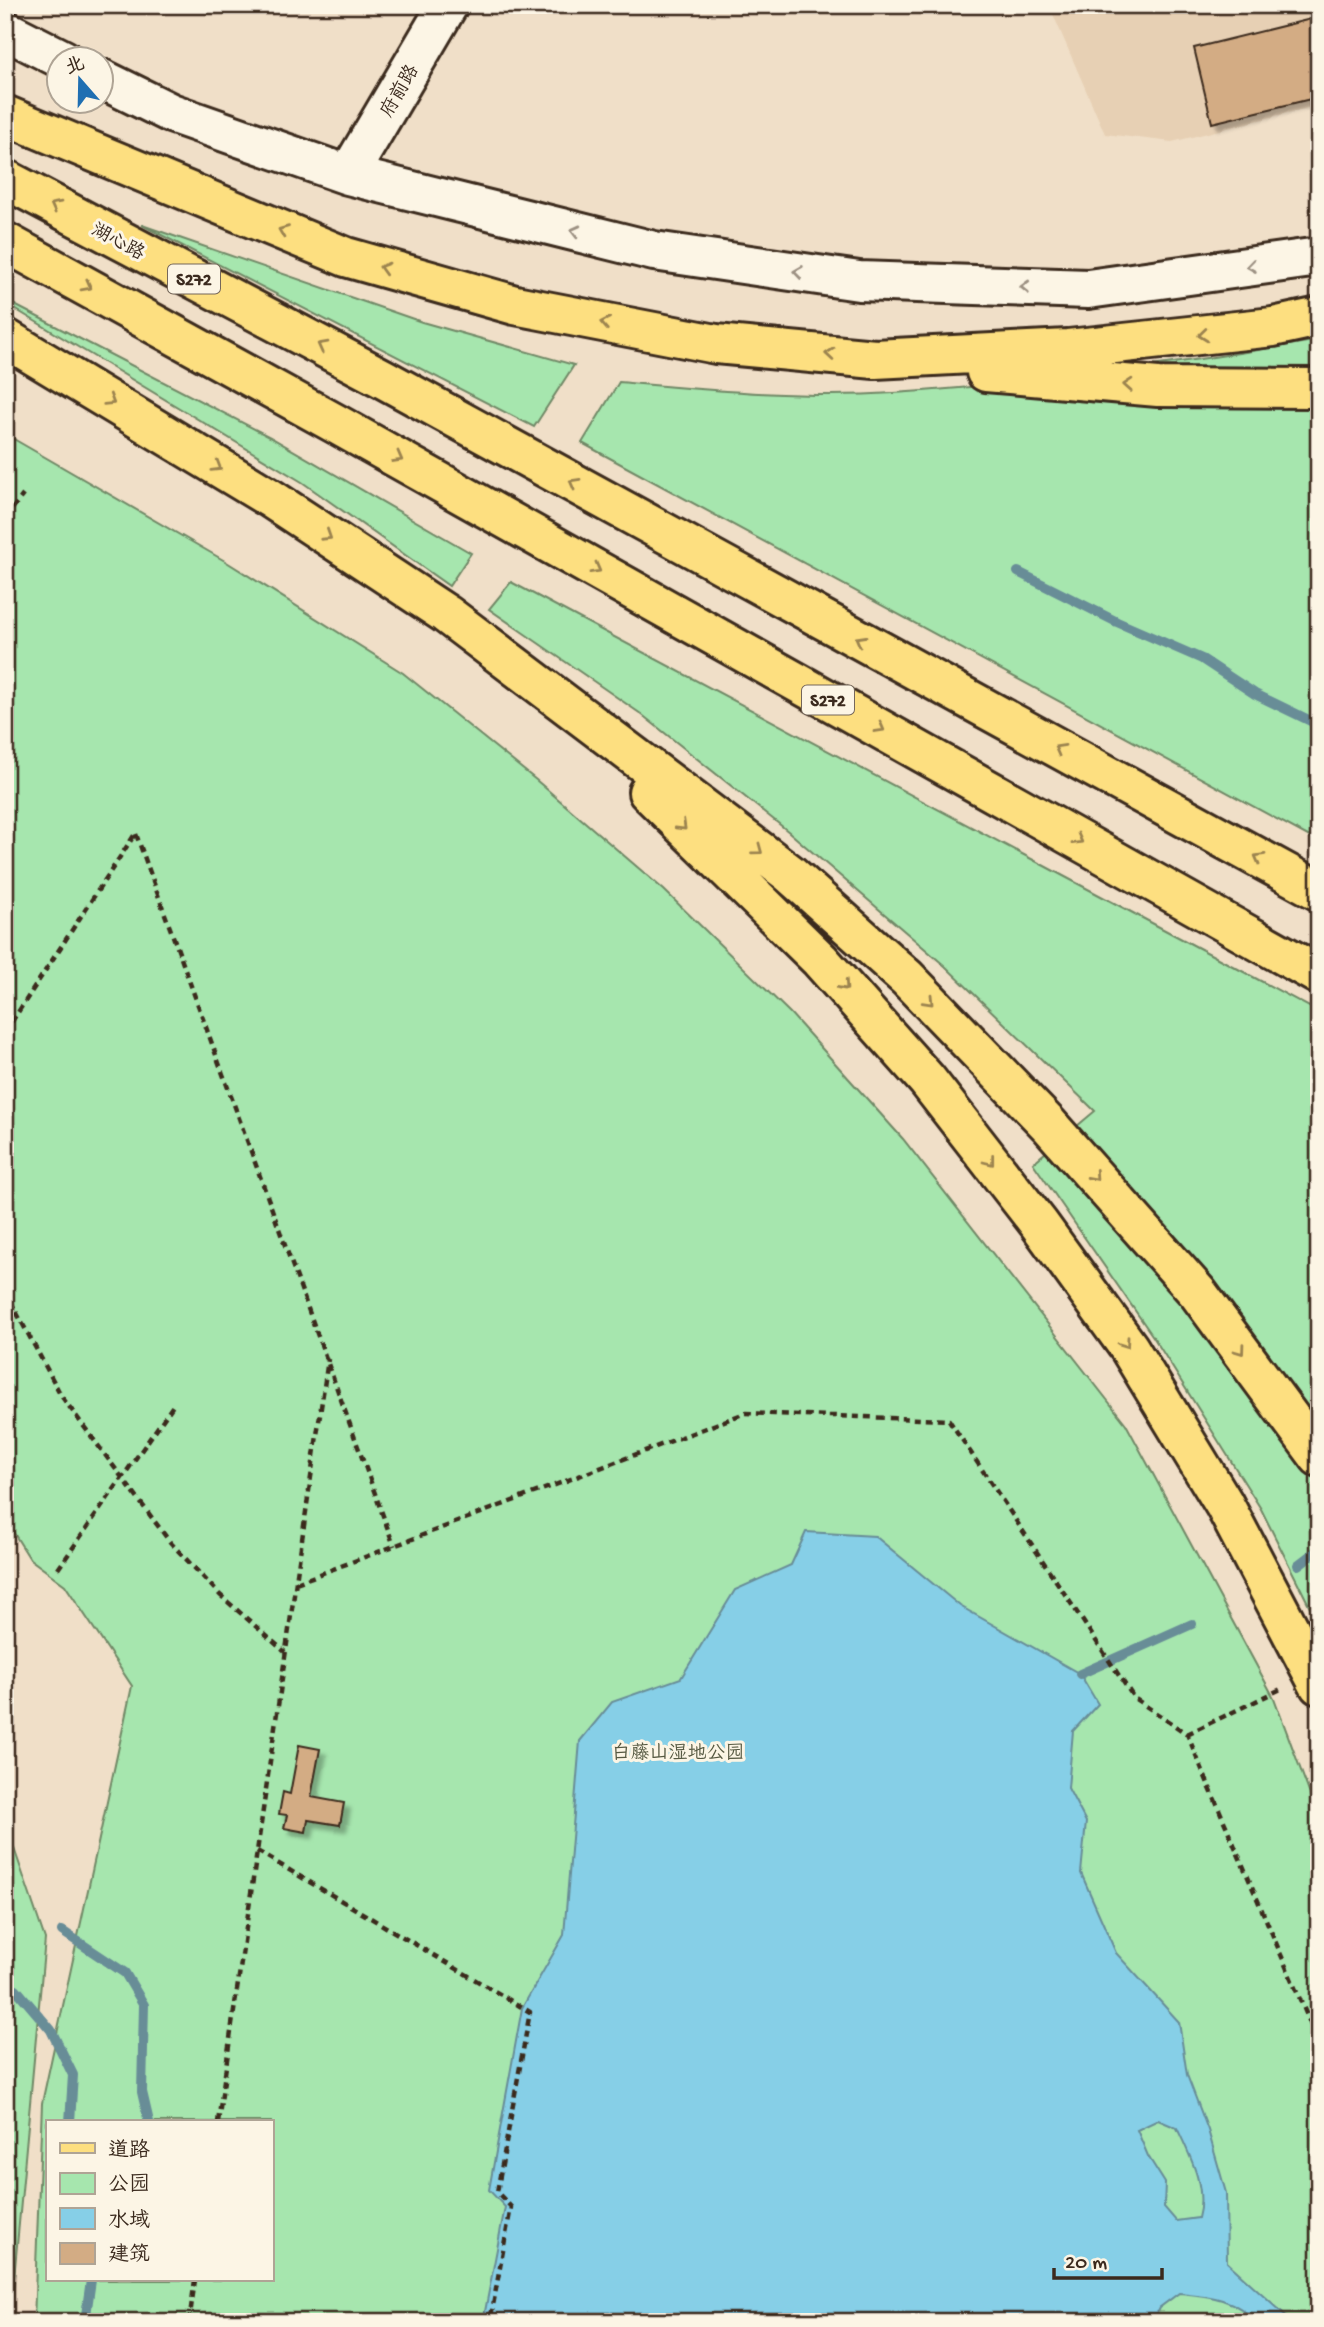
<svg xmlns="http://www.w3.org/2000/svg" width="1324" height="2327" viewBox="0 0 1324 2327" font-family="'Gochi Hand','LXGW WenKai TC',sans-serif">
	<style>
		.built { fill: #e7d0b4 }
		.green { fill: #a6e6ae; stroke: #708866; stroke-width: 2; fill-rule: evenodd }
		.water { fill: #86cfe7; stroke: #688d97; stroke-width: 2; fill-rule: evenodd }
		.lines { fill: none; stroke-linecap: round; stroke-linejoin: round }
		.stream { stroke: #688d97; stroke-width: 10 }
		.building { fill: #d3ac84; stroke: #3b2a1e; stroke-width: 2; filter: url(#shadow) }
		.secondary-casing { stroke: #3b2a1e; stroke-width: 44 }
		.primary-casing { stroke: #3b2a1e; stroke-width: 44 }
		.highway-casing { stroke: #3b2a1e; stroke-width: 44 }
		.path { stroke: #3b2a1e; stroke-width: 4.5; stroke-dasharray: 7 5; stroke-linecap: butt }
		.secondary { stroke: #fcf5e5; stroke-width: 38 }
		.primary { stroke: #fddf80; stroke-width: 38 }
		.highway { stroke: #fddf80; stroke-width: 38 }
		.oneway { stroke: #9c844f }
		.oneway2 { stroke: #9c9082 }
		.labels { text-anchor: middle; stroke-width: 6; stroke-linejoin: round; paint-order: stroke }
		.shield { fill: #fcf5e5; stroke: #75675a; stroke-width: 2 }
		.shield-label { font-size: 18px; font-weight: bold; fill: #3b2a1e }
		.street-label { font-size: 19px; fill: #3b2a1e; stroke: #fcf5e5 }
		.park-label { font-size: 19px; fill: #565942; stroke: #fcf5e5 }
	</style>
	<defs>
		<filter id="shadow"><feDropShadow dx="6" dy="6" stdDeviation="2" flood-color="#0004"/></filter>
	</defs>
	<rect width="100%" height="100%" fill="#f0dfc8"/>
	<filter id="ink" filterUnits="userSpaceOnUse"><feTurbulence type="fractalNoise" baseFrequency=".0143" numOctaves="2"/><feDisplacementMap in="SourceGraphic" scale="14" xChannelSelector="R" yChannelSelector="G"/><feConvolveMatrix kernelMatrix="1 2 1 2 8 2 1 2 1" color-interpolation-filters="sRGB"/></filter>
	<g filter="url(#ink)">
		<!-- built -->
		<path class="built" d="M1049 5H1319V105L1172 142 1105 134Z"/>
		<!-- green -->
		<path class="green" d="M142 225 422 322 574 365 534 427Z
			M5 300 270 437 471 553 449 586 302 482 5 303Z
			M1319 340V842L582 443 619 382C710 390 802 399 894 393 1037 384 1178 364 1319 340Z
			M5 434 225 561 403 673 536 780 664 890 790 1013 903 1139 1126 1424 1274 1698 1319 1819V2322H34L42 2103 132 1686 65 1585 30 1559 5 1519ZM47 2122H271V2280H47Z
			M511 582 1319 1012V1625L1261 1509 1154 1338 1033 1163 1095 1111 945 966 789 832 641 714 489 609Z
			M5 1822 45 1939 10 2322H5Z"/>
		<!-- water -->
		<path class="water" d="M806 1532 875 1536 960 1606 1080 1674 1098 1704 1073 1731 1068 1788 1086 1822 1081 1873 1116 1953 1179 2022 1187 2075 1208 2130 1226 2193 1227 2262 1293 2322H1255C1236 2298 1208 2296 1179 2293L1159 2308 1152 2322H483L505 2207 489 2190 522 2008 564 1935 580 1741 612 1702 681 1678 735 1590 791 1565ZM1158 2120 1177 2128C1190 2156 1207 2187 1198 2218L1176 2221 1164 2207 1165 2183 1148 2156 1137 2130Z"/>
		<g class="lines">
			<!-- stream -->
			<path class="stream" d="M1018 572 1117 622 1202 659 1255 694 1319 725
				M1298 1565 1319 1549
				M1080 1674 1192 1624
				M62 1931 125 1973 144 2005 142 2092 149 2122
				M16 1989 51 2030 73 2075 70 2122
				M85 2322 91 2280"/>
		</g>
		<!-- building -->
		<path class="building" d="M1319 17V97L1212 123 1194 48Z
			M299 1745 320 1749 311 1797 344 1803 340 1825 308 1820 306 1832 284 1828 287 1815 279 1814 283 1792 290 1794Z"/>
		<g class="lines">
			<defs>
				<path id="secondary" d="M5 30 64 60
					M102 79 171 113 348 175 654 251 859 281 1088 289 1319 257
					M348 175 448 5"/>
				<path id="primary" d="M5 179 382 378 1319 891
					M5 242 338 425 1319 975"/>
				<path id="highway" d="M5 115 346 257 515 305 716 344 875 359 1068 349 1273 327 1319 317
					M5 338 270 498 446 614 789 873 907 978 1049 1125 1198 1293 1319 1457
					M986 372 1158 387 1319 388
					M648 792 820 960 927 1080 1039 1224 1129 1348 1224 1504 1319 1685"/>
			</defs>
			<!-- secondary casing -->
			<use href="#secondary" class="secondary-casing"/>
			<!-- primary casing -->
			<use href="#primary" class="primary-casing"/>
			<!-- highway casing -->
			<use href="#highway" class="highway-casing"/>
			<!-- path -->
			<path class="path" d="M5 518 23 495
				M136 834 394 1546
				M5 1032 135 834
				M5 1291 62 1397 170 1542 220 1595 285 1652
				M58 1569 174 1404
				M296 1583 745 1413 949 1420 1134 1698 1187 1734 1319 2044
				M1187 1734 1281 1689
				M257 1851 530 2012 497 2192 511 2207 490 2322
				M218 2122 328 1359
				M189 2322 195 2280"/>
			<!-- secondary -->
			<use href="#secondary" class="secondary"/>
			<!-- primary -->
			<use href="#primary" class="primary"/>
			<!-- highway -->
			<use href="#highway" class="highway"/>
		</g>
		<!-- one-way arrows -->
		<defs><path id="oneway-chevron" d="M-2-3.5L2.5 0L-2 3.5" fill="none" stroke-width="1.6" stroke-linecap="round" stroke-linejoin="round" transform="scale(1.75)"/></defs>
		<g class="oneway">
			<use href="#oneway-chevron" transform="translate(55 206) rotate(-152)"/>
			<use href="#oneway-chevron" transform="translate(283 231) rotate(-158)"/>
			<use href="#oneway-chevron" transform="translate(384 268) rotate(-164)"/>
			<use href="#oneway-chevron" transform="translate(87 286) rotate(28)"/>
			<use href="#oneway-chevron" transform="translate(605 323) rotate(-169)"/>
			<use href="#oneway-chevron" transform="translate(1203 335) rotate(174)"/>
			<use href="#oneway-chevron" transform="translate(322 346) rotate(-152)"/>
			<use href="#oneway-chevron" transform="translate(830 354) rotate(-175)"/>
			<use href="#oneway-chevron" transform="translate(1128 385) rotate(-176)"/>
			<use href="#oneway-chevron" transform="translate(110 401) rotate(32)"/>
			<use href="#oneway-chevron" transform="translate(398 458) rotate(29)"/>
			<use href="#oneway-chevron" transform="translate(217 467) rotate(31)"/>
			<use href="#oneway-chevron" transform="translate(574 483) rotate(-151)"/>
			<use href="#oneway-chevron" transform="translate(327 536) rotate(33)"/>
			<use href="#oneway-chevron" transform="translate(596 569) rotate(29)"/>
			<use href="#oneway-chevron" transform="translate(860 640) rotate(-151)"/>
			<use href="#oneway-chevron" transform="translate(880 728) rotate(29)"/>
			<use href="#oneway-chevron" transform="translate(1059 749) rotate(-151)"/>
			<use href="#oneway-chevron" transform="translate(682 826) rotate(44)"/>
			<use href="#oneway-chevron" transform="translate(1078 840) rotate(29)"/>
			<use href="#oneway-chevron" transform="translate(758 850) rotate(37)"/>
			<use href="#oneway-chevron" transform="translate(1259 858) rotate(-151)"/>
			<use href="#oneway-chevron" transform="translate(844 986) rotate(48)"/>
			<use href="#oneway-chevron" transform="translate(929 1001) rotate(46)"/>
			<use href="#oneway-chevron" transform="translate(990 1161) rotate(52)"/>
			<use href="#oneway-chevron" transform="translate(1094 1176) rotate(48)"/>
			<use href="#oneway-chevron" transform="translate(1125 1343) rotate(55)"/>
			<use href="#oneway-chevron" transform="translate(1240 1350) rotate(54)"/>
		</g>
		<g class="oneway2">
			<use href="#oneway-chevron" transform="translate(575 231) rotate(-166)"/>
			<use href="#oneway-chevron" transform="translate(1251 266) rotate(172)"/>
			<use href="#oneway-chevron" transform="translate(798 272) rotate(-172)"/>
			<use href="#oneway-chevron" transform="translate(1025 287) rotate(-178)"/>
		</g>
	</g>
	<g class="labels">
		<!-- shield labels -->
		<g class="shield">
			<rect x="168" y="264.5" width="52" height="29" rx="5"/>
			<rect x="802" y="685.5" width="52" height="29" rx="5"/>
		</g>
		<g class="shield-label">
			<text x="194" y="285">S272</text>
			<text x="828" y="706">S272</text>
		</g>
		<!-- street labels -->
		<g class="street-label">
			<text transform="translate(398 90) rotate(-60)" y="7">府前路</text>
			<text transform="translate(119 240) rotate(28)" y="7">湖心路</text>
		</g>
		<!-- park labels -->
		<g class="park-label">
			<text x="678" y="1758">白藤山湿地公园</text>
		</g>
	</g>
	<!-- margin -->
	<rect width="1324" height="2327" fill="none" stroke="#fcf5e5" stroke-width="28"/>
	<rect x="14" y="14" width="1296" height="2299" fill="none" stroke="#3b2a1e" stroke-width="2.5" filter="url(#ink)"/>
	<!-- legend -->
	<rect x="46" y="2120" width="228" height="161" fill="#fcf5e5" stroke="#afa495" stroke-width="2"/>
	<rect x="60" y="2143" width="35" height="10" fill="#fddf80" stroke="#afa495" stroke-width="2"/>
	<text x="108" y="2156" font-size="21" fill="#3b2a1e">道路</text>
	<rect x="60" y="2173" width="35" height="21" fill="#a6e6ae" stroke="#afa495" stroke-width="2"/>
	<text x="108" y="2190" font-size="21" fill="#3b2a1e">公园</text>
	<rect x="60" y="2208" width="35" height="21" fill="#86cfe7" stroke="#afa495" stroke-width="2"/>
	<text x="108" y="2226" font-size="21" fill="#3b2a1e">水域</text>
	<rect x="60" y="2243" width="35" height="21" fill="#d3ac84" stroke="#afa495" stroke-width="2"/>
	<text x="108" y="2260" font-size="21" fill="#3b2a1e">建筑</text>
	<!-- north arrow -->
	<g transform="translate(80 80) rotate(340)"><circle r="33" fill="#fcf5e5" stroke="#afa495" stroke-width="2"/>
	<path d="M0-5L12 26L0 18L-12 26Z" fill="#1f6fb2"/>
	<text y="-10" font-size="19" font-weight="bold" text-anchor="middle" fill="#3b2a1e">北</text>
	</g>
	<!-- scale -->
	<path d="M1054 2268v10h108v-10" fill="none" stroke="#3b2a1e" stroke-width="3.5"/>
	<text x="1065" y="2268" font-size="21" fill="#3b2a1e" stroke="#fcf5e5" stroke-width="5" paint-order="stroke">20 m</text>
</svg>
